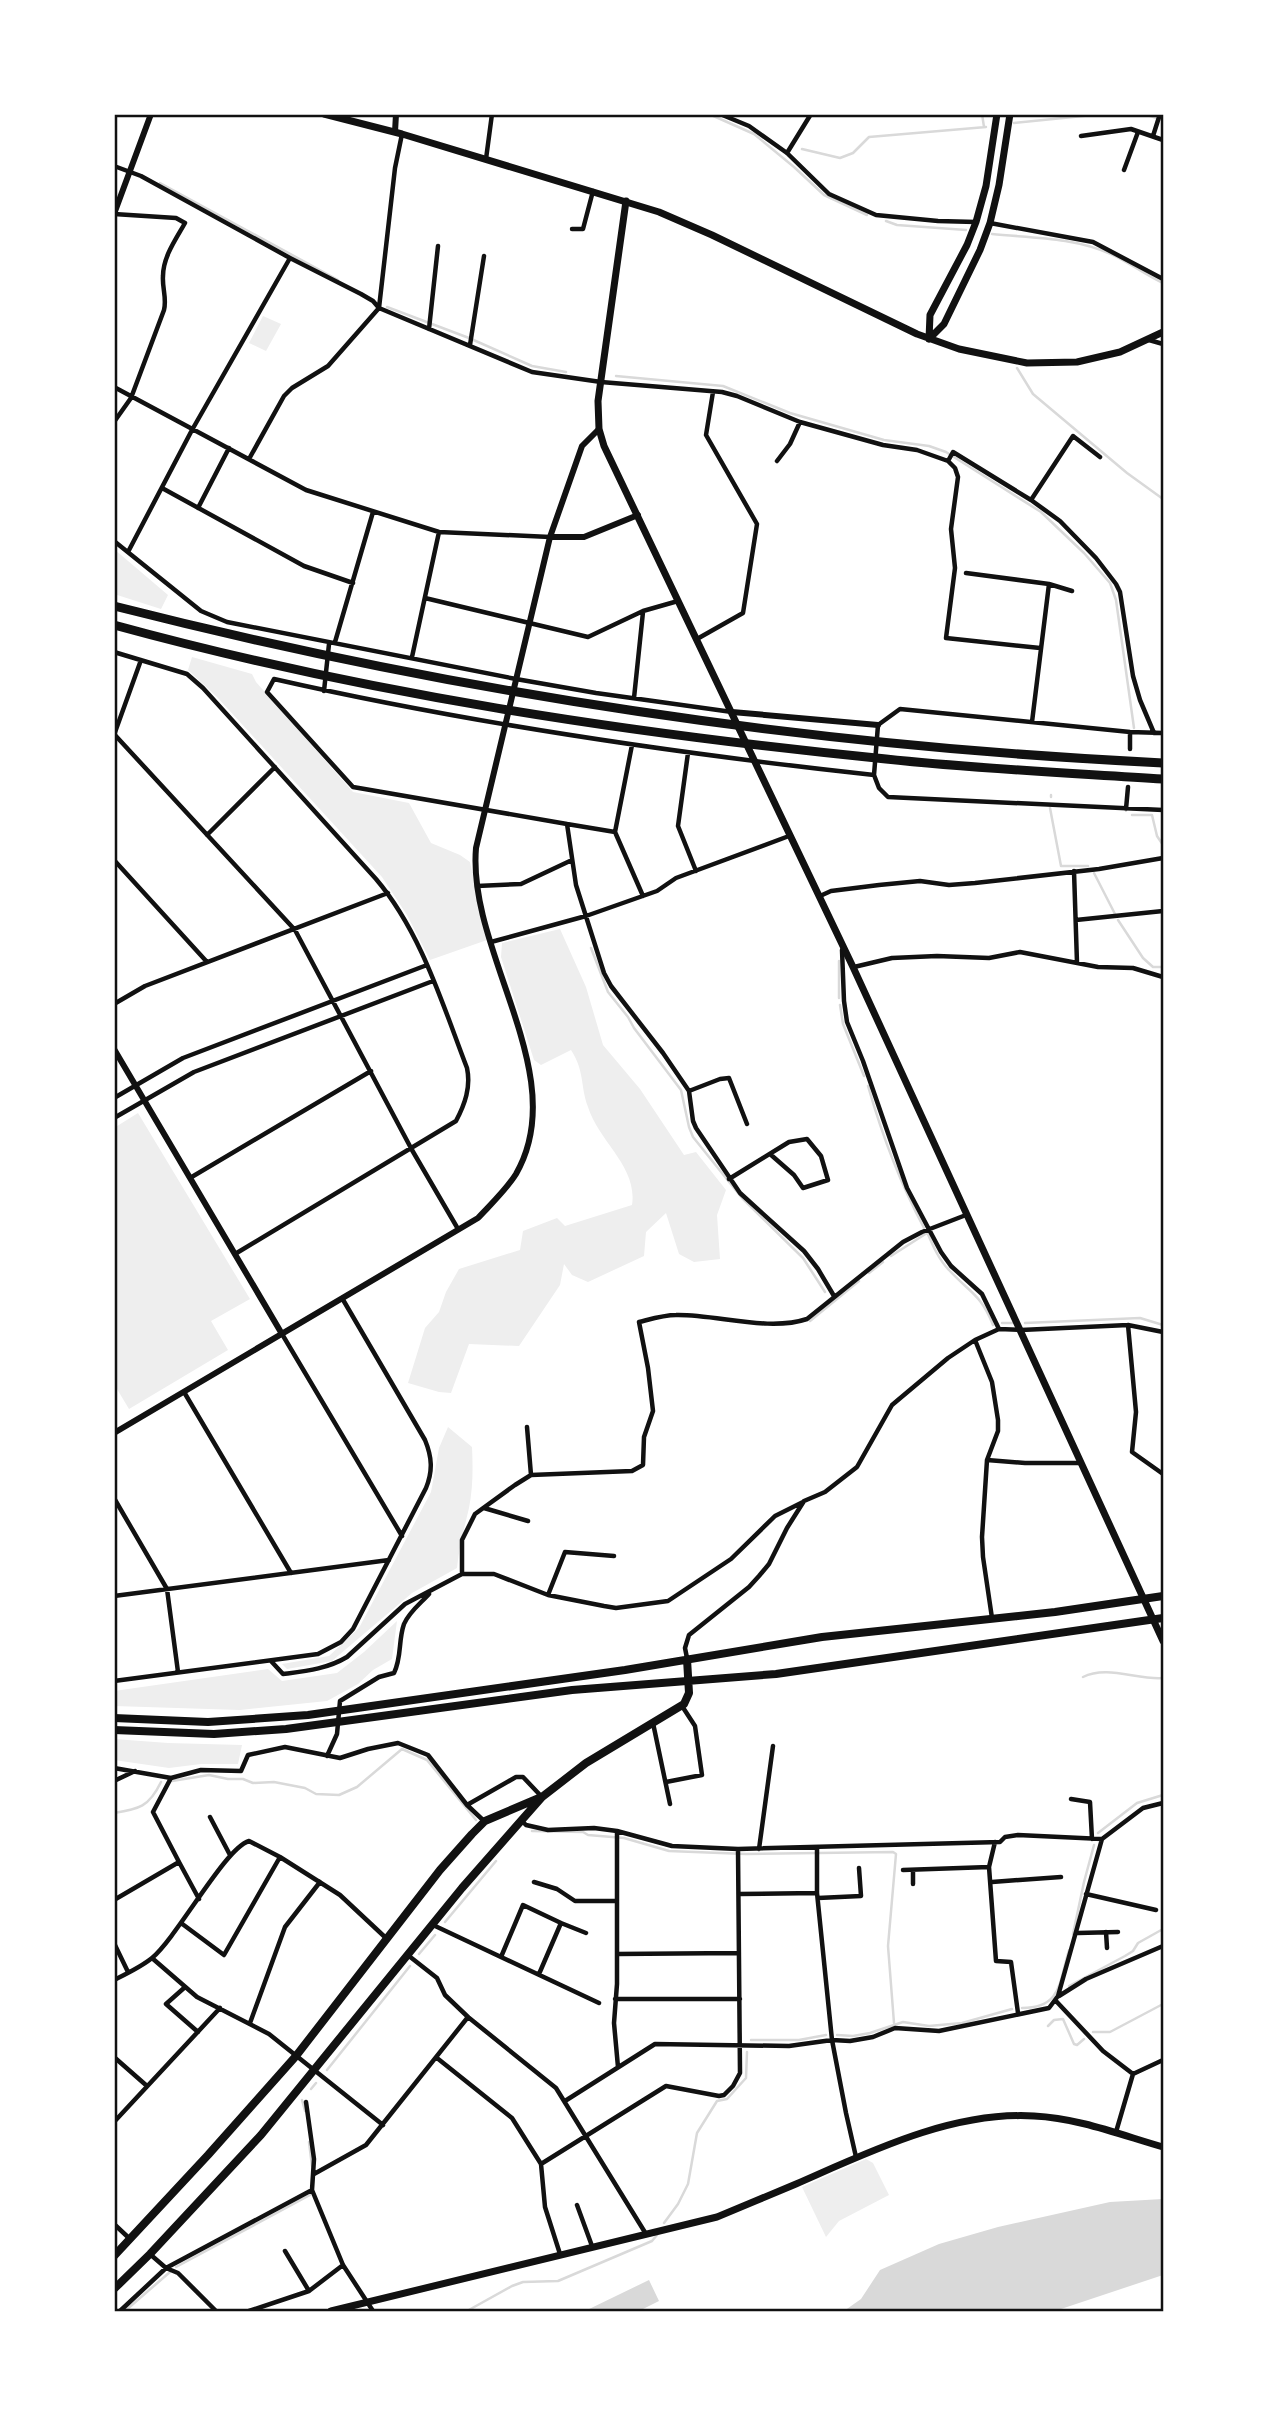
<svg xmlns="http://www.w3.org/2000/svg" width="1277" height="2425" viewBox="0 0 1277 2425" font-family="Manrope,sans-serif">
	<style>
		.green { fill: #eee }
		.water { fill: #d9d9d9 }
		.lines { fill: none; stroke-linecap: round; stroke-linejoin: round }
		.stream { stroke: #d9d9d9; stroke-width: 2.5 }
		.minor { stroke: #111; stroke-width: 4.5 }
		.tertiary { stroke: #111; stroke-width: 6 }
		.secondary { stroke: #111; stroke-width: 7 }
		.primary { stroke: #111; stroke-width: 7 }
		.trunk { stroke: #111; stroke-width: 8 }
		.motorway { stroke: #111; stroke-width: 9 }
		.neatline { fill: none; stroke: #111; stroke-width: 2.5 }
	</style>
	<rect width="100%" height="100%" fill="#fff"/>
	<!-- green -->
	<path class="green" d="M263 316 281 324 266 351 249 343Z
		M114 549 168 595 161 609 114 594Z
		M192 657 252 674 256 682 353 792 409 803 431 843 460 855 470 862 487 940 430 960 407 915 382 877 217 697 188 670Z
		M560 929 586 987 603 1045 640 1089 684 1155 696 1152 726 1190 717 1215 720 1259 694 1262 679 1254 666 1213 646 1232 644 1256 588 1282 572 1275 564 1264 560 1285 519 1346 469 1344 451 1393 439 1392 408 1383 425 1328 439 1312 446 1292 459 1269 520 1250 523 1231 557 1218 565 1226 632 1205C638 1167 599 1142 588 1107 580 1085 585 1072 571 1050L541 1065 534 1060 501 957 502 943Z
		M138 1113 250 1299 211 1321 228 1350 129 1409 114 1384V1128Z
		M448 1427 472 1447C473 1468 473 1488 469 1508 464 1529 459 1547 457 1568L412 1593 332 1661 287 1669 282 1664 329 1656 359 1628 431 1492 439 1448Z
		M397 1621 392 1659 373 1670 358 1684 327 1701 240 1710 114 1706V1691L268 1669 282 1681 337 1673 364 1652Z
		M114 1739 168 1743 242 1745 238 1764H201L169 1768 114 1760Z
		M866 2159 873 2163 889 2195 839 2221 826 2237 802 2187Z"/>
	<!-- water -->
	<path class="water" d="M1163 2199V2275L1055 2311H844L861 2299 880 2270 939 2244 998 2227 1110 2202Z
		M649 2280 659 2301 639 2311H585Z"/>
	<g class="lines">
		<!-- stream -->
		<path class="stream" d="M709 114 754 134 794 167 824 195 867 215
			M982 114 984 127
			M1144 114 1163 120
			M1014 123 1103 114
			M802 149 840 158 853 153 869 137 986 127
			M160 183 338 280
			M886 221 897 225 966 230
			M992 234C1032 238 1073 237 1111 254 1129 262 1145 275 1163 283
			M387 307 469 338 532 366 566 372
			M1017 368 1033 394 1127 473 1163 499
			M616 376 723 386 790 413 884 440 929 446 946 452 1041 512 1084 553 1110 583 1116 600 1134 728
			M1051 795V797
			M1050 808 1061 866H1088
			M1132 815H1152L1157 836 1163 845
			M1094 873 1115 914
			M1118 920 1143 958 1153 967H1163
			M591 948 608 992 628 1017 634 1028 681 1090 689 1127 693 1137 742 1198 803 1258 825 1292
			M839 961V998
			M840 1005 843 1024 864 1076
			M868 1086C882 1135 900 1183 924 1228
			M927 1232C933 1246 939 1260 949 1270 969 1292 981 1294 993 1325
			M891 1256 927 1233
			M869 1273 883 1262
			M810 1321 859 1281
			M1002 1323H1012
			M1025 1323 1140 1318 1163 1325
			M1083 1677C1107 1665 1137 1680 1163 1678
			M172 1781 209 1775 228 1779H243L253 1783 274 1782 305 1788 316 1794 339 1795 357 1787 402 1749 427 1760 476 1820
			M114 1813C139 1809 149 1807 161 1782
			M532 1831 583 1832 588 1835 624 1838 669 1851 746 1854 893 1852 896 1854 888 1946 894 2023
			M1098 1833 1137 1803 1163 1795
			M445 1922 496 1861
			M1073 1934 1084 1882 1094 1845
			M419 1954 435 1935
			M1069 1986 1125 1956 1133 1951 1138 1943 1163 1929
			M1022 2008C1062 2008 1059 1982 1069 1950
			M1048 2026 1054 2020 1063 2019 1074 2044 1077 2045 1084 2039
			M1093 2032H1110L1163 2004
			M837 2035 853 2036 870 2033 903 2022 929 2026 962 2023 1012 2009
			M751 2040H799L826 2035
			M327 2070 410 1966
			M311 2089 316 2083
			M302 2100 305 2111
			M309 2142 312 2166
			M664 2223 678 2204 688 2184 697 2133 717 2101 727 2099 746 2078 747 2052
			M176 2267 310 2195
			M125 2311 170 2272
			M467 2311 512 2286 523 2282 558 2281 652 2241 657 2235"/>
		<!-- minor -->
		<path class="minor" d="M720 114 749 126 787 153 829 194 876 215 938 221 976 222
			M1081 136 1131 129 1163 140
			M1153 136 1160 114
			M787 153 811 114
			M486 159 492 114
			M114 166 141 176 290 258 361 294 373 301 379 308 532 372 601 382 722 392 737 396 800 422 883 445 917 450 948 461 955 468 958 477 951 529 955 568 946 638 1040 648
			M1124 170 1138 132
			M990 223 1093 242 1163 279
			M572 229H583L593 191
			M429 329 438 246
			M1149 340 1163 344
			M470 345 484 256
			M114 387 306 490 439 532 550 537
			M114 422 131 398 164 310C167 298 162 288 163 276 163 257 176 239 185 223L176 218 114 214
			M249 459 284 396 292 388 328 366 379 308 395 168 402 134
			M777 461 790 444 800 422
			M948 461 953 452 1031 500 1060 521 1096 558 1116 584 1120 592 1133 676 1140 700 1154 733
			M162 488 304 566 353 583
			M1031 500 1073 436 1100 457
			M198 508 229 448
			M114 541 201 611 227 622 516 679 596 693 732 712
			M128 552 192 430 290 258
			M966 573 1049 584 1072 591
			M425 598 588 637 643 611 678 601
			M697 639 743 613 757 524 706 435 713 392
			M335 642 373 512
			M114 652 187 674 203 688 376 879C421 932 442 1003 467 1068 471 1087 465 1104 456 1121L235 1254
			M412 657 439 532
			M324 691 329 644
			M634 698 643 612
			M1032 722 1049 584
			M114 734 295 930 412 1150 458 1229
			M114 735 141 660
			M632 745 615 832 643 896
			M1130 749V732
			M688 753 678 826 696 871
			M874 775 878 725 900 709 1130 732 1163 733
			M1126 809 1128 787
			M567 824 353 787 267 692 274 679C472 724 673 753 874 775L879 788 888 797 1163 810
			M615 832 567 824 576 885 604 973 611 986 663 1053 689 1091 693 1121 696 1128 740 1193 804 1251 818 1269 834 1296
			M207 835 275 767
			M114 860 207 962
			M1074 871 1077 963
			M477 886 521 884 572 860
			M820 896 831 891 879 885 920 881 949 885 975 883 1099 869 1163 858
			M1076 920 1163 911
			M491 942 586 916 657 891 676 878 789 836
			M842 950 844 1001 847 1022 863 1061 907 1188 941 1252 951 1266 982 1294 999 1329
			M854 967 892 958 937 956 989 958 1020 952 1098 967 1133 968 1163 977
			M114 1004 145 986 388 893
			M689 1091 720 1079 729 1078 747 1124
			M114 1098 183 1058 427 965
			M114 1118 194 1072 433 981
			M190 1178 371 1071
			M729 1179 789 1142 807 1139 821 1156 828 1180 803 1188 794 1175 770 1154
			M1128 1325 1136 1412 1132 1452 1163 1474
			M282 1334 402 1536
			M975 1340 992 1382 998 1420V1431L987 1460 982 1537 983 1557 992 1618
			M184 1392 291 1573
			M527 1427 531 1475
			M987 1460 1025 1463H1080
			M114 1498 167 1589 178 1672
			M484 1508 528 1521
			M462 1574V1540L475 1514 515 1485 531 1475 632 1471 643 1465 644 1437 653 1411 648 1368 639 1322C651 1319 664 1315 676 1315 716 1314 768 1332 807 1319L903 1242 922 1232 966 1215
			M548 1595 565 1552 614 1556
			M114 1596 389 1560
			M687 1658 685 1648 689 1635 749 1587 759 1576 769 1564 787 1528 804 1501 825 1492 857 1467 892 1405 948 1358 975 1340 999 1329 1021 1330 1128 1325 1163 1332
			M271 1661 283 1674C306 1671 327 1669 347 1657L405 1604 462 1574H494L548 1595 604 1606 616 1608 668 1601 731 1559 775 1516 803 1502
			M114 1681 318 1654 341 1642 353 1629 426 1488C433 1471 432 1457 425 1440L342 1298
			M653 1723 670 1804
			M327 1756 337 1734 340 1701 379 1677 394 1673C402 1657 398 1641 404 1624 409 1612 421 1603 429 1594
			M114 1768 171 1778 201 1770 241 1771 248 1755 285 1747 340 1758 368 1749 398 1743 428 1755 467 1805 484 1821
			M171 1778 153 1812 179 1862
			M114 1781 135 1771
			M666 1782 702 1775 695 1726 682 1706
			M1071 1799 1090 1802 1092 1839
			M467 1805 516 1777H523L541 1796
			M210 1817 230 1855
			M522 1821 526 1825 548 1830 594 1828 617 1831 672 1846 738 1849 1000 1842 1005 1837 1018 1835 1102 1839
			M617 1831V1984L614 2023 618 2067
			M995 1842 989 1867 996 1961 1011 1962 1018 2013
			M759 1849 773 1746
			M903 1870 989 1867
			M534 1882 557 1889 575 1901H617
			M992 1882 1061 1877
			M913 1884V1870
			M739 1894 817 1893
			M1086 1894 1156 1910
			M818 1898 861 1896 859 1868
			M114 1900 179 1862 199 1899
			M181 1923 224 1955 280 1857
			M561 1923 586 1933
			M433 1925 599 2003
			M1106 1932 1107 1948
			M1078 1933 1118 1932
			M114 1943 128 1972
			M617 1954 739 1953
			M409 1956 437 1978 445 1995 468 2017
			M501 1957 523 1905 561 1923 539 1974
			M152 1958 197 1997 269 2034 383 2125
			M114 1980C126 1974 141 1967 152 1958 178 1936 225 1848 249 1841L280 1857 340 1895 387 1939
			M184 1988 166 2004 198 2032
			M1059 1996 1086 1979 1163 1946
			M615 1999H740
			M1056 2001 1103 2051 1133 2074
			M250 2023 285 1927 320 1882
			M114 2057 147 2086
			M437 2058 512 2118 541 2164 545 2207 560 2254
			M565 2101 655 2044 789 2046 832 2040 817 1893V1848
			M306 2102 314 2159 312 2190 343 2265 373 2311
			M114 2122 220 2008
			M1116 2132 1133 2074 1163 2060
			M856 2157 846 2113 832 2040 850 2041 873 2037 895 2028 939 2031 1049 2008 1058 1996 1102 1839 1143 1808 1163 1803
			M541 2164 666 2086 719 2096 724 2095 733 2086 740 2073 738 1849
			M314 2174 366 2145 468 2017 556 2088 646 2234
			M577 2205 592 2246
			M114 2224 130 2239
			M285 2251 309 2291
			M151 2255 166 2268 178 2273 216 2311
			M120 2311 166 2268 312 2190
			M249 2311 309 2291 343 2265"/>
		<!-- tertiary -->
		<path class="tertiary" d="M395 132 396 114
			M114 214 151 114
			M550 537H584L638 515
			M732 712 878 725
			M114 1049 282 1334
			M114 1433 478 1218C491 1204 506 1190 516 1174 573 1075 467 953 476 848L550 537 582 446 599 429"/>
		<!-- secondary -->
		<path class="secondary" d="M324 114 402 134 659 212 712 235 917 334 959 349 1027 363 1077 362 1120 352 1163 332
			M929 339 944 324 980 250 990 223 999 185 1010 114
			M929 339 930 315 967 245 976 222 986 186 997 114
			M331 2311 717 2217C743 2206 770 2195 796 2184 869 2152 952 2111 1034 2116 1078 2118 1121 2135 1163 2147"/>
		<!-- primary -->
		<path class="primary" d="M626 201 598 401 599 429 604 446 853 967 1163 1641"/>
		<!-- trunk -->
		<path class="trunk" d="M114 1718 208 1722 308 1715 625 1670 822 1637 1055 1612 1163 1596
			M114 1730 214 1734 286 1729 572 1690 776 1674 1163 1618
			M114 2256 208 2155 296 2056 440 1870 472 1834 485 1821 539 1798
			M114 2289 150 2254 261 2135 462 1888 542 1797 586 1763 684 1704 689 1693 687 1659"/>
		<!-- motorway -->
		<path class="motorway" d="M114 606C456 693 810 746 1163 763
			M114 625C366 694 626 733 886 759 978 769 1071 773 1163 779"/>
	</g>
	<!-- border -->
	<rect width="1277" height="2425" fill="none" stroke="#ffffff" stroke-width="231"/>
	<rect x="116" y="116" width="1046" height="2194" class="neatline"/>
</svg>
